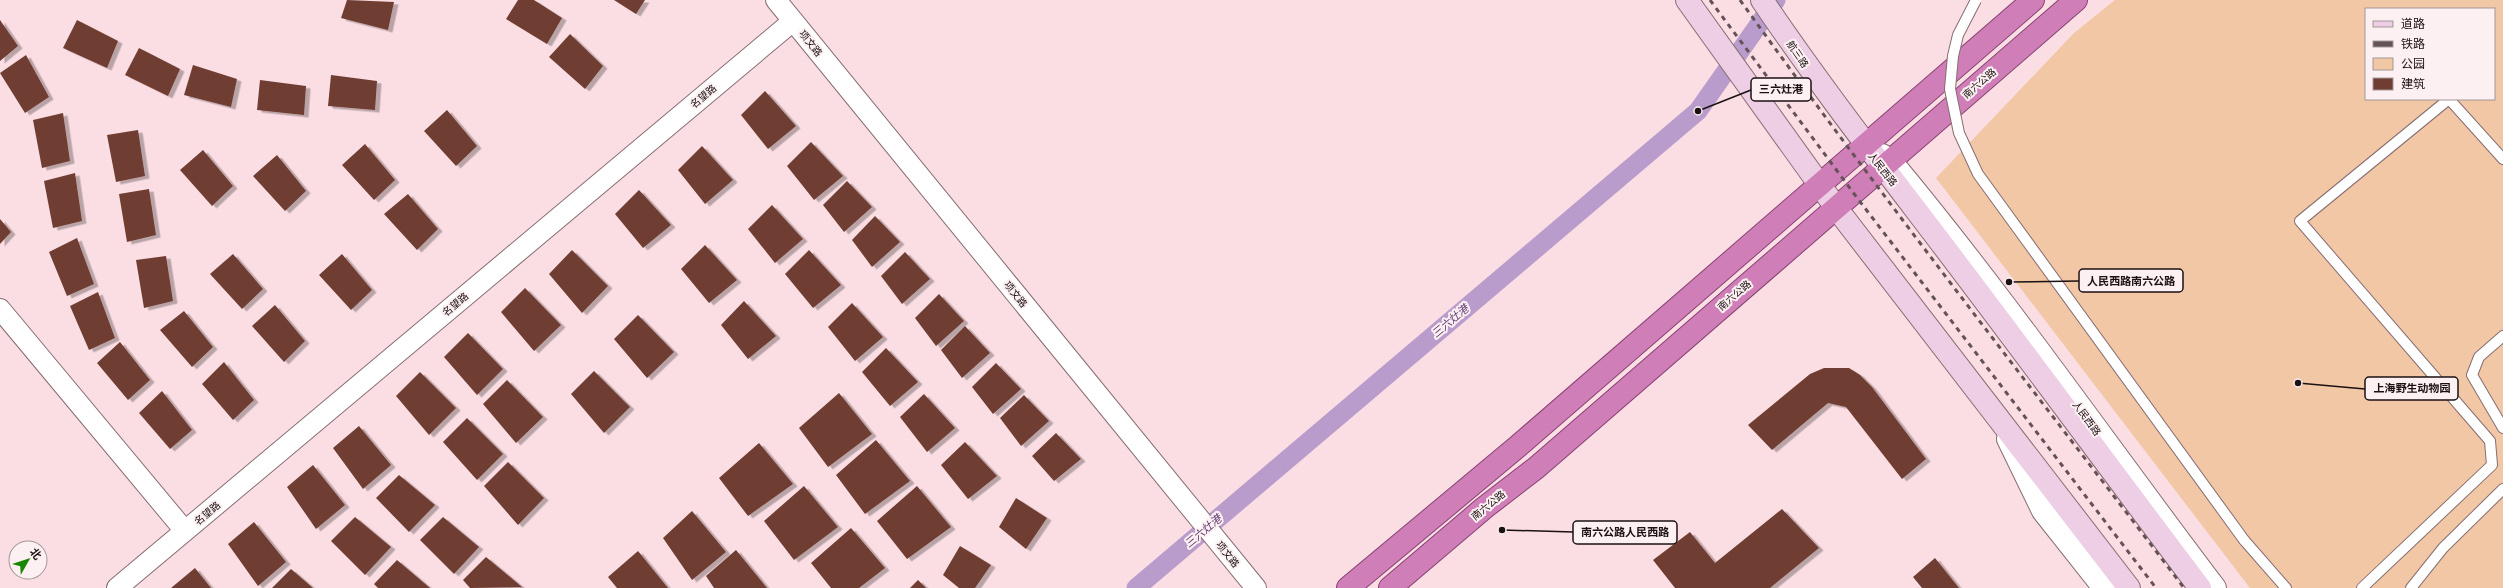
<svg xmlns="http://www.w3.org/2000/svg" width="2503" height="588" viewBox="0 0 2503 588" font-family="Roboto,'Noto Sans SC',sans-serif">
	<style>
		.green { fill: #f2c7a5; fill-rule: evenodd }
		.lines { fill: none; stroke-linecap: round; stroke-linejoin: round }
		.canal { stroke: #b99ccb; stroke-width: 19 }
		.building { fill: #6f3d32; filter: url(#shadow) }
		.service-casing { stroke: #866d71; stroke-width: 12 }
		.minor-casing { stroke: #866d71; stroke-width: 22 }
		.tertiary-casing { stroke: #866d71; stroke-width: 24 }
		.secondary-casing { stroke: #866d71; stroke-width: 24 }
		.trunk-casing { stroke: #884273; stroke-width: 24 }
		.service { stroke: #fff; stroke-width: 10 }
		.minor { stroke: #fff; stroke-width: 20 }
		.tertiary { stroke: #fff; stroke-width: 22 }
		.secondary { stroke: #edcee4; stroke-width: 22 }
		.trunk { stroke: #cf7eb8; stroke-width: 22 }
		.rail { stroke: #635356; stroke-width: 3; stroke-dasharray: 5 5; stroke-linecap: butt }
		.service-bridge-casing { stroke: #866d71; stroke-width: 12; stroke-linecap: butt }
		.service-bridge { stroke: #fff; stroke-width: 10 }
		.labels { text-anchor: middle; stroke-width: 4; stroke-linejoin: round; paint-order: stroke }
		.street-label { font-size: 10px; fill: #1b1113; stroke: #fcf0f2 }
		.water-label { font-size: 11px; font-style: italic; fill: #5f3974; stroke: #fcf0f2 }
		.leader { fill: none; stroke: #1b1113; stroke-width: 1.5 }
		.callout-dot { fill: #1b1113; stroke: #fcf0f2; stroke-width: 1.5 }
		.callout { fill: #fcf0f2; stroke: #1b1113; stroke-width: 1.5 }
		.callout-label { font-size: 11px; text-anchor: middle; font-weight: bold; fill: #1b1113 }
	</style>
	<defs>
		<filter id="shadow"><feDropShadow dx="4.5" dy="2.5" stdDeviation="0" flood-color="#0004"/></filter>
	</defs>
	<rect width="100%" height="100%" fill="#fbdee3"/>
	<!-- green -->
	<path class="green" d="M2115 0H2503V588H2250L1936 178 2074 33ZM2366 9H2494V99H2366Z"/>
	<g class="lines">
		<!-- canal -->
		<path class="canal" d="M1136 588 1698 111 1776 0"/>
	</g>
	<!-- building -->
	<path class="building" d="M347 0 394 2 388 30 341 18Z
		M518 0H534L562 18 547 44 506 19Z
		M614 0H645L636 14Z
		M0 20 18 46 0 61Z
		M77 20 118 41 107 68 63 48Z
		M570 34 603 66 585 89 549 57Z
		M139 48 180 69 168 96 125 75Z
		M26 55 49 97 25 113 0 73Z
		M193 65 237 79 231 107 184 95Z
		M331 75 377 81 375 110 328 106Z
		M260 80 306 86 304 115 257 110Z
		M765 91 796 126 768 149 741 115Z
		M447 110 477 146 456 166 424 131Z
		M63 113 70 161 42 168 33 120Z
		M138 130 145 176 116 182 107 135Z
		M811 142 843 176 814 200 787 166Z
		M365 144 395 180 374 200 342 165Z
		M702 146 733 180 705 204 678 170Z
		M203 150 233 186 212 206 180 170Z
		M277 155 306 191 285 211 253 176Z
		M75 173 82 221 53 228 44 181Z
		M847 181 872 207 844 232 823 205Z
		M149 189 156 235 127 242 119 194Z
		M639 190 671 225 643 248 615 214Z
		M408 194 438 229 417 250 384 214Z
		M772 205 803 239 775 263 748 229Z
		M875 216 900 242 872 267 852 240Z
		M0 219 11 232 0 244Z
		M77 238 94 284 67 296 49 252Z
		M705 245 737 280 709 303 681 269Z
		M572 250 608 286 582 313 549 274Z
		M809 250 841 285 813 308 785 274Z
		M905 252 930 279 902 304 881 276Z
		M233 254 263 289 242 309 210 274Z
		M342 254 372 290 351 310 319 275Z
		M166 256 173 301 144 308 136 260Z
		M525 288 561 325 534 351 501 312Z
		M98 292 115 338 89 350 70 306Z
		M939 294 964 321 936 346 915 318Z
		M744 301 776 336 748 359 721 325Z
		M852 303 883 337 855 361 828 327Z
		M275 305 305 341 284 362 252 326Z
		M184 311 213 347 192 367 160 330Z
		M638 315 674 352 647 378 614 339Z
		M965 326 990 353 962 378 941 350Z
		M468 333 503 369 477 395 444 357Z
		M120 342 150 380 128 400 97 363Z
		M886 348 918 382 890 406 862 372Z
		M224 362 254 400 233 420 202 384Z
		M996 363 1021 389 993 414 972 387Z
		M1824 368H1849L1860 375 1872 387 1926 459 1902 479 1846 407 1828 403 1772 450 1748 425 1810 374Z
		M594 371 630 407 604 433 571 394Z
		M420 372 456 408 429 435 396 396Z
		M507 380 543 417 516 443 483 404Z
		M162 391 192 430 170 449 139 413Z
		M839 393 872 434 828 467 799 428Z
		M924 394 955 428 927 452 900 417Z
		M1024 395 1049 421 1021 446 1000 418Z
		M467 418 503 454 477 480 443 442Z
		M359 426 391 465 363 489 333 448Z
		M1056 433 1081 459 1054 481 1032 456Z
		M876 440 910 481 865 514 836 475Z
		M965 442 997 476 968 499 941 465Z
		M759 443 793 484 748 516 719 478Z
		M508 462 544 498 518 525 484 486Z
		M313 465 345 505 316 529 287 487Z
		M399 475 435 505 409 532 376 498Z
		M804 486 838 527 794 560 764 521Z
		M917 486 951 527 907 559 877 521Z
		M1016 498 1047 518 1026 549 999 527Z
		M1782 509 1819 548 1770 588H1675L1653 560 1690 532 1715 563Z
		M692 511 726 552 692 580 663 538Z
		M355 517 391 547 365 575 331 541Z
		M443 517 479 547 454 574 420 540Z
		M254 522 286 562 258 586 228 544Z
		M851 528 885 568 859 588H831L811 563Z
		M960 546 991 565 975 588H959L943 575Z
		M736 550 767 588H714L706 576Z
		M638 551 668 588H617L608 577Z
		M486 557 522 587 470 588 463 580Z
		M1935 558 1959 588H1922L1913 577Z
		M397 560 430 588H378L374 584Z
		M195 568 211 588H171Z
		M291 569 313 588H272Z
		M918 580 926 588H910Z"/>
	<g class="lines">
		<defs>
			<path id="service" d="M2503 336 2479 357 2472 375 2503 428
				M2244 540 2286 588
				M2362 588 2492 465 2490 441 2300 221 2449 99 2503 159
				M2411 588 2443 548 2503 489"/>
			<path id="minor" d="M776 0 1256 588
				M0 309 185 531
				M117 588 793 21"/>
			<path id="tertiary" d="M1882 155 1890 160C2005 298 2107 446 2215 588
				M2008 439 2043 511 2104 588"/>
			<path id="secondary" d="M1687 0 1837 209 2129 588
				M1762 0C1816 80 1874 155 1932 231 2022 349 2110 469 2200 588"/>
			<path id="trunk" d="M1348 588 1517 447 2033 0
				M1390 588 1484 508 1536 468 2076 0"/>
		</defs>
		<!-- service casing -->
		<use href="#service" class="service-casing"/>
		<!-- minor casing -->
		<use href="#minor" class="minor-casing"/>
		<!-- tertiary casing -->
		<use href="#tertiary" class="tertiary-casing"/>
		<!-- secondary casing -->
		<use href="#secondary" class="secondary-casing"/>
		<!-- trunk casing -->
		<use href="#trunk" class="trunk-casing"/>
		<!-- service -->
		<use href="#service" class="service"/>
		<!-- minor -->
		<use href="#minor" class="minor"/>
		<!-- tertiary -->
		<use href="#tertiary" class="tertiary"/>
		<!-- secondary -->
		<use href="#secondary" class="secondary"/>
		<!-- trunk -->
		<use href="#trunk" class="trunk"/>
		<!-- rail -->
		<path class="rail" d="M1710 0 1858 199 2156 588
			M1740 0C1883 199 2035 392 2184 588"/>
		<defs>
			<path id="service-bridge" d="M1976 0 1958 35 1953 56 1950 89 1959 133 1978 174 2244 540"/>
		</defs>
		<!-- service-bridge casing -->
		<use href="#service-bridge" class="service-bridge-casing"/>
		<!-- service-bridge -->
		<use href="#service-bridge" class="service-bridge"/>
	</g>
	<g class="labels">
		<!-- street labels -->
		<g class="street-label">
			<text transform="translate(811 43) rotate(51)" y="4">项文路</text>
			<text transform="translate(1798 54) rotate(56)" y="4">航三路</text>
			<text transform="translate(1979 83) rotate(-41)" y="4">南六公路</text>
			<text transform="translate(703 96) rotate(-40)" y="4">名望路</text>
			<text transform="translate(1883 169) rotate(52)" y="4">人民西路</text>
			<text transform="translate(1016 294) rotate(51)" y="4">项文路</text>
			<text transform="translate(1734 295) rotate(-41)" y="4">南六公路</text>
			<text transform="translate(455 304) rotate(-40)" y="4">名望路</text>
			<text transform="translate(2087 418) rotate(54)" y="4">人民西路</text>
			<text transform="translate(1488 505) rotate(-39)" y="4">南六公路</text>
			<text transform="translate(207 513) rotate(-40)" y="4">名望路</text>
			<text transform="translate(1228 554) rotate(51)" y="4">项文路</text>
		</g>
		<!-- water labels -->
		<g class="water-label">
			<text transform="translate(1450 321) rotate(-40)" y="4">三六灶港</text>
			<text transform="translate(1203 531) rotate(-40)" y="4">三六灶港</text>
		</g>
	</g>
	<!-- callouts -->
	<path class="leader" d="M1698 111L1751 90M2009 282L2079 281M2298 383L2365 389M1502 530L1573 532"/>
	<g class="callout-dot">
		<circle cx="1698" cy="111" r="4"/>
		<circle cx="2009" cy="282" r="4"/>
		<circle cx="2298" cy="383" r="4"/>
		<circle cx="1502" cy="530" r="4"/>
	</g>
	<g class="callout">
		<rect x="1751" y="78" width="60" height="23" rx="4"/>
		<rect x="2079" y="269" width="104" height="23" rx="4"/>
		<rect x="2365" y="377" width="93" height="23" rx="4"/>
		<rect x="1573" y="521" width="104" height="23" rx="4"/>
	</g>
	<g class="callout-label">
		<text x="1781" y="93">三六灶港</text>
		<text x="2131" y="285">人民西路南六公路</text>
		<text x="2412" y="392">上海野生动物园</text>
		<text x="1625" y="536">南六公路人民西路</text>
	</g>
	<!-- legend -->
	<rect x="2365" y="8" width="130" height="92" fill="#fcf0f2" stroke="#a29799"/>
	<rect x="2373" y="21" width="20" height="6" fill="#edcee4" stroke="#a29799"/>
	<text x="2401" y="28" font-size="12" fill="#1b1113">道路</text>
	<rect x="2373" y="41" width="20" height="6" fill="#635356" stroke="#a29799"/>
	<text x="2401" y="48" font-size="12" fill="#1b1113">铁路</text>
	<rect x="2373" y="58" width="20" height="12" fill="#f2c7a5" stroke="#a29799"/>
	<text x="2401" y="68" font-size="12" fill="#1b1113">公园</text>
	<rect x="2373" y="78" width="20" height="12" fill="#6f3d32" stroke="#a29799"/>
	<text x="2401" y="88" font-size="12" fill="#1b1113">建筑</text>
	<!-- north arrow -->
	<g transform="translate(28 560) rotate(51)"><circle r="19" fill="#fcf0f2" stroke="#a29799"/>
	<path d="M0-3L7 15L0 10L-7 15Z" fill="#188701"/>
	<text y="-6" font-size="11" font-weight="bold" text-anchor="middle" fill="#1b1113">北</text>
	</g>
</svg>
